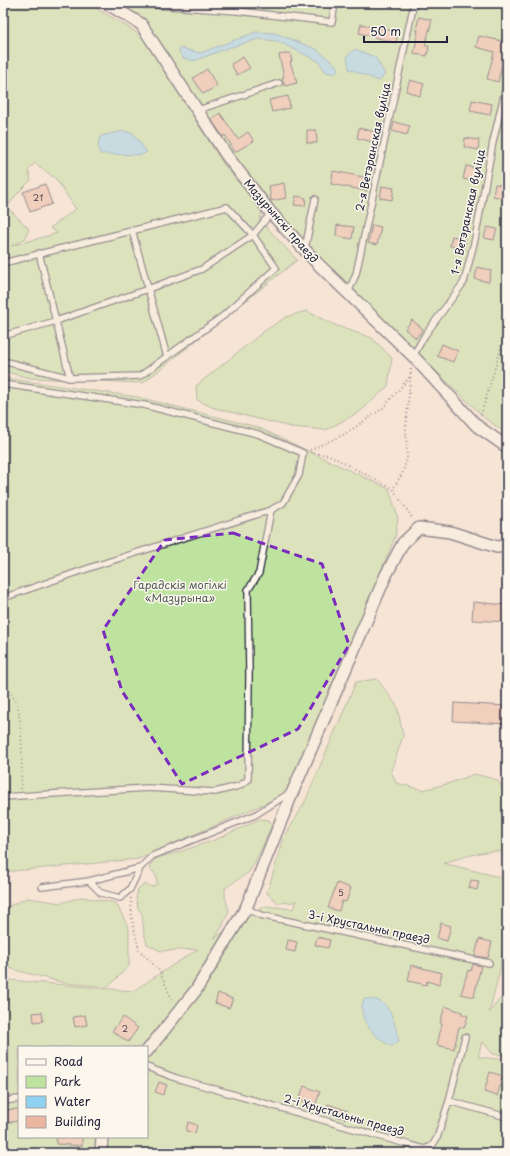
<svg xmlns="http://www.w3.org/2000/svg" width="510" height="1156" viewBox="0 0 510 1156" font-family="'Playpen Sans',sans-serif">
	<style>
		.green { fill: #bde39e; stroke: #70826c; fill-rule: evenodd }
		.water { fill: #8fd1f0; stroke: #638ba8 }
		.building { fill: #ebb69f; stroke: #22223b }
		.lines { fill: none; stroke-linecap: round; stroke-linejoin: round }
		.service-casing { stroke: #22223b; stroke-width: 8 }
		.minor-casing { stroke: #22223b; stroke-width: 14 }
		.path { stroke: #22223b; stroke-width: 2; stroke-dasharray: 1 3; stroke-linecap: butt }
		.service { stroke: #fbf7ec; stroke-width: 5.5 }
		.minor { stroke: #fbf7ec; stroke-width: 11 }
		.marked { fill: none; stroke: #7b2cbf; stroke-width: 3; stroke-dasharray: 8 5; stroke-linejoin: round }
		.labels { text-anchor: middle; stroke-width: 3; stroke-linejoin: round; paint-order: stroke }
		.number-label { font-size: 9px; fill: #544754 }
		.street-label { font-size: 11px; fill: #22223b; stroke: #fbf7ec }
		.park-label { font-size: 11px; fill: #505c59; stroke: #fbf7ec }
	</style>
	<rect width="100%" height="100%" fill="#f6e4d5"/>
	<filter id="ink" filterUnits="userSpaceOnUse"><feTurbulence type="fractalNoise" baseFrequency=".025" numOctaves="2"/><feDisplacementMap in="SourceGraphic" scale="8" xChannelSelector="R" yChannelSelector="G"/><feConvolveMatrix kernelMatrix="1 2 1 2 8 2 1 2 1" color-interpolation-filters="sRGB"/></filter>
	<g filter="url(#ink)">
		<!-- green -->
		<path class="green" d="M3 3H87L128 27 144 38 224 165 262 211 260 220 297 260 143 383 31 378 3 371ZM35 163 56 179 76 209 50 228 58 233 11 246 25 239 29 229 7 207 16 195 31 180 28 170Z
			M118 3H507V434L486 419 412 348 355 296 273 209 229 154 127 9Z
			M306 311 337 326 372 338 392 358 388 386 361 411 326 430 291 427 214 408 197 400 196 386 263 332 286 317Z
			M3 378 137 397 257 427 389 489 398 518 395 537 289 793 138 859 3 872Z
			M377 679 397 706 403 736 391 771 396 783 423 790 447 784 475 774 497 780 507 794V852C490 848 460 858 443 863L507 879V912L500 969 489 1013 499 1000 507 993V1055L493 1054 482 1041 478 1057 507 1060V1153H3V979L8 980 133 991 198 949 161 951 147 944 144 933 142 914 138 908 136 898 138 889 145 884 152 887 157 884 156 875 150 869 149 866 157 858 182 851 215 840 260 819 269 820 272 825 257 858 249 872 225 888V897L229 911 222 927 214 938 265 906 293 909 296 900 294 902 278 903 267 893 284 838 304 804 356 682ZM19 1047H147V1137H19Z
			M82 897 116 903 129 929V966L108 987 65 983 19 971 3 966V910L5 908 27 898 61 903Z"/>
		<!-- water -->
		<path class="water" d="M256 32 275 33 316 49 336 65 338 70 334 74 326 72 318 61 277 41 259 39 228 48 194 61 183 58 179 52 180 48 200 53Z
			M355 49 375 57 385 74 379 81 349 69 347 56Z
			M123 131 133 133 147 152 141 155 100 154 98 144 101 136Z
			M364 999C368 999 373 999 377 1000 392 1005 395 1027 399 1041L392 1046C376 1040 355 1018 364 999Z"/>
		<!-- building -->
		<path class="building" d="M419 17 432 20 425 46H429L427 56 414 54 418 30H416Z
			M361 24 398 32 396 43 359 33Z
			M479 36 507 42 498 82 487 79 494 52 476 47Z
			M290 53 292 61 290 62 297 83 285 86 282 78 284 77 279 55Z
			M243 57 250 68 237 75 231 64Z
			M207 69 217 86 203 94 193 78Z
			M410 80 424 84 420 96 406 91Z
			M288 96 290 108 272 112 269 100Z
			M472 100 492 104 490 115 470 111Z
			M220 113 238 139 248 132 254 141 235 152 225 135 223 137 211 119Z
			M394 122 410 126 407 135 392 131Z
			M359 128 376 132 373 142 357 138Z
			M307 130H316L317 143H307Z
			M465 138 479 140 478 150 464 147Z
			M466 166 476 168 472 181 463 179Z
			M333 171 369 178 367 191 331 184Z
			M284 183 286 198 271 201 269 186Z
			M45 184 52 204 30 212 23 192Z
			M495 184 506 186 503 198 493 196Z
			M382 186 394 188 392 200 380 198Z
			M296 196 306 198 305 206 294 205Z
			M337 225 354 227 352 239 336 236Z
			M372 225 381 227 377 245 368 243Z
			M487 227 497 229 494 240 484 238Z
			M452 236 466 239 464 249 450 246Z
			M477 267 491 270 489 282 475 279Z
			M412 320 423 329 416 338 405 329Z
			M442 344 458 351 453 362 437 356Z
			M473 602 507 605V622L472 620Z
			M454 703 507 706V724L453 721Z
			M471 880 479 881 477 890 469 888Z
			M337 883 351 888 346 902 342 901 339 911 328 908Z
			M441 923 451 926 447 941 437 938Z
			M317 937 330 940 328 948 315 945Z
			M479 939 492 942 488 958 475 956Z
			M288 940 297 942 295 952 286 950Z
			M473 964 481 966 474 997 461 994 468 970 471 971Z
			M411 965 442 973 439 985 427 981 426 985 408 981Z
			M218 993 233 999 229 1008 215 1003Z
			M445 1006 462 1012V1014L468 1016 464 1028 459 1027 454 1049 437 1045 442 1024 440 1023Z
			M42 1012 43 1021 34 1022 33 1013Z
			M85 1015 87 1025 75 1027 73 1017Z
			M123 1017 138 1028 128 1042 112 1031Z
			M490 1072 503 1076 497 1096 484 1092Z
			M159 1082 167 1085 163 1095 155 1092Z
			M304 1086 320 1092 315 1106 299 1100Z
			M328 1104 348 1111 345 1119 325 1112Z
			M19 1109V1121L3 1123V1110Z
			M188 1122 197 1125 195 1133 186 1131Z
			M56 1137H82V1146L56 1144Z"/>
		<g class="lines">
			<defs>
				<path id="service" d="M237 11 239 3
					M122 12 128 3 237 11 332 22 335 3
					M198 110 279 83
					M132 230 167 357
					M305 249 315 199
					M39 253 70 378
					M3 263 227 207 253 235 276 268 223 316 140 376 70 378 3 361
					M348 293 356 274 414 3
					M3 336 56 321 148 289 202 269 253 235 271 213
					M413 356 425 335 464 282 475 239 493 142 507 82
					M3 384 144 405 258 434 303 453 299 475 283 503 271 510 95 566 3 598
					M3 797 148 788 215 792 239 786 248 780 249 675 248 590 259 573 271 510
					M89 881 140 868
					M42 887 89 881 101 893 120 898 130 889 140 868 152 856 255 815 291 792
					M246 908 260 915 489 963
					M147 1067 176 1078 424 1149 432 1146 437 1138 449 1101 507 1117
					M3 1101 19 1099
					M449 1101 465 1037"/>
				<path id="minor" d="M106 3 141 24 227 156 271 213 317 263 413 356 477 426 507 447
					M147 1051 196 990 246 908 293 791 386 575 403 543 419 528 450 532 497 547 507 546
					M101 1153 102 1137"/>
			</defs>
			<!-- service casing -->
			<use href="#service" class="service-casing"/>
			<!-- minor casing -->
			<use href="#minor" class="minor-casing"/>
			<!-- path -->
			<path class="path" d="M411 369 406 428 407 458 403 472 393 489 413 519
				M481 415 507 328
				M310 450 345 434 382 409 410 377
				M310 453 329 455 393 489
				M3 671C5 687 15 696 18 708 23 735 22 762 21 789
				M131 898 132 920 139 950 159 970 173 1002"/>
			<!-- service -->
			<use href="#service" class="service"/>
			<!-- minor -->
			<use href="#minor" class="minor"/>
		</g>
	</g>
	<!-- marked area -->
	<path d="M0 0H510V1156H0ZM233 533 322 564 349 645 298 729 182 784 122 691 103 630 165 540Z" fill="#f6e4d5" fill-opacity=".55" fill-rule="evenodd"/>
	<path class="marked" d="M233 533 322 564 349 645 298 729 182 784 122 691 103 630 165 540Z"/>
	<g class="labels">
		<!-- number labels -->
		<g class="number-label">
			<text x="38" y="201">21</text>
			<text x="341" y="896">5</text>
			<text x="125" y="1032">2</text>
		</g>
		<!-- street labels -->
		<g class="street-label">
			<text transform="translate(373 147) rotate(-78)" y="4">2-я Ветэранская вуліца</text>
			<text transform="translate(468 212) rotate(-78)" y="4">1-я Ветэранская вуліца</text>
			<text transform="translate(281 221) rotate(49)" y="4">Мазурынскі праезд</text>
			<text transform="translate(369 927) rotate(12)" y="4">3-і Хрустальны праезд</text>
			<text transform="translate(344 1115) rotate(16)" y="4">2-і Хрустальны праезд</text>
		</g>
		<!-- park labels -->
		<g class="park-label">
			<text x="180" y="589">Гарадскія могілкі<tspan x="180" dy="13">«Мазурына»</tspan></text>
		</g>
	</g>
	<!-- margin -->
	<rect width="510" height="1156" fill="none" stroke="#fbf7ec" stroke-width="16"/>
	<rect x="8" y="8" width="494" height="1140" fill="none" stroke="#22223b" stroke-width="1.5" filter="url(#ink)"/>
	<!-- legend -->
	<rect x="18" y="1046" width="130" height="92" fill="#fbf7ec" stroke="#a4a2a5"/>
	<rect x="26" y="1059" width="20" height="6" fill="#fbf7ec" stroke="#a4a2a5"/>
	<text x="54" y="1066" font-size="12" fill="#22223b">Road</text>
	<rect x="26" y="1076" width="20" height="12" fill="#bde39e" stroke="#a4a2a5"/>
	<text x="54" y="1086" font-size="12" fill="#22223b">Park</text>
	<rect x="26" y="1096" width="20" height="12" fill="#8fd1f0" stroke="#a4a2a5"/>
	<text x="54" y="1106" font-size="12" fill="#22223b">Water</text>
	<rect x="26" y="1116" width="20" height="12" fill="#ebb69f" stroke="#a4a2a5"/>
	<text x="54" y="1126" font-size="12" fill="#22223b">Building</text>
	<!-- scale -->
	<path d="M364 36v6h83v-6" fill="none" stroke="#22223b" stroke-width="2"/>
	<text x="370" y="36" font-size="12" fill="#22223b" stroke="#fbf7ec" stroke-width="3" paint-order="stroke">50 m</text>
</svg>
